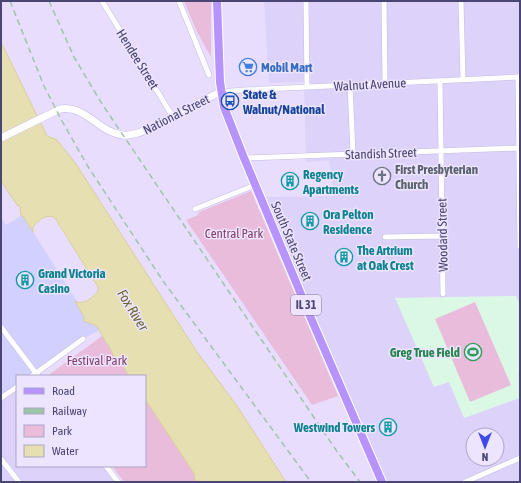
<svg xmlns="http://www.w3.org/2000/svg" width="521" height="483" viewBox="0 0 521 483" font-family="'Asap Condensed',sans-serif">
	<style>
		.residential { fill: #ddd2f9; fill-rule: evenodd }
		.commercial { fill: #d1d0fe }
		.education { fill: #dbf8e5 }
		.green { fill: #eabcdc }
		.water { fill: #e6dfb2; stroke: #d8d098 }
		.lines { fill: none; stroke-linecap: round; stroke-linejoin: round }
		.street-casing { stroke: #c3bde2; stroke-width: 6 }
		.secondary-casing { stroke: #c2b9e8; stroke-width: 8 }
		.primary-casing { stroke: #fff; stroke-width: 10 }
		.street { stroke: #fff; stroke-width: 5 }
		.secondary { stroke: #fff; stroke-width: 7 }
		.primary { stroke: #b793fe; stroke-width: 8 }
		.rail { stroke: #9dc5a7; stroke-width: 1.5; stroke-dasharray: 6 4; stroke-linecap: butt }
		.labels { text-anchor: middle; stroke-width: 3; stroke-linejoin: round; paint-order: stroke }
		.shield { fill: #ede4ff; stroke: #7a759d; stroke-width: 1 }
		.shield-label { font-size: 12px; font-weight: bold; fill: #494673 }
		.street-label { font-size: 13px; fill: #494673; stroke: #ede4ff }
		.shop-label { font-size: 13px; font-weight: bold; fill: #366cbe; stroke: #ede4ff; text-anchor: start }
		.transit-label { font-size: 13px; font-weight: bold; fill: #164399; stroke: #ede4ff; text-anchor: start }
		.worship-label { font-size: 13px; font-weight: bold; fill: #5b616d; stroke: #ede4ff; text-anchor: start }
		.culture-label { font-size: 13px; font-weight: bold; fill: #0d838f; stroke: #ede4ff; text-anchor: start }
		.park-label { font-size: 13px; fill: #854269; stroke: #ede4ff }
		.leisure-label { font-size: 13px; font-weight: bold; fill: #27864d; stroke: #ede4ff; text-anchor: end }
		.water-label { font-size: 14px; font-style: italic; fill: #6b6534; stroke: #ede4ff }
	</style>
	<rect width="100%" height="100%" fill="#e8ddfd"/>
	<!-- residential -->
	<path class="residential" d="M264 1H520V482H387L263 197 334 196 329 160 306 162 304 82 269 83ZM473 435H497V459H473Z
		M17 387V466H106L118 482H1V398Z"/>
	<!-- commercial -->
	<path class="commercial" d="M21 216H23L78 303 85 317 96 325 99 330 83 339 32 376H17V387L1 398V217L6 225Z"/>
	<!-- education -->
	<path class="education" d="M516 296 520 305V374L518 375 520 381V398L464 418 449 382 434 387 395 298Z"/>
	<!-- green -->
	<path class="green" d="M184 1H211V57L197 32Z
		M251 191 338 396 312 405 186 220 198 215 199 212Z
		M475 302 511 385 470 402 435 319Z
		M102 336 117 359 122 364 129 376H47Z
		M145 399 195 475 194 478 198 482H124L112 466H145Z"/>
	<!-- water -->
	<path class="water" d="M1 42 47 136 57 140 76 164 197 352 237 406 286 482H198L194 479 195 475 145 399V376H129L122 364 114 356 109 346 105 341 97 326 84 321V317L75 301C83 306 93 298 98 291V287L55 218C47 213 39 220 33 227V232L23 216H21L20 206 17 205 1 181Z"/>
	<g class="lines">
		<defs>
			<path id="street" d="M102 1 173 117
				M179 1 209 75
				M306 1 307 87
				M384 1 385 83
				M461 1 463 80
				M518 77 520 247
				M440 81 443 294
				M350 85 353 153
				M221 92 244 90 520 77
				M244 158 519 148
				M195 209 255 185
				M385 237 442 236
				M1 327 38 376
				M32 376 83 339
				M1 398 17 387
				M1 459 19 482
				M106 466 118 482
				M465 482 520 458"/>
			<path id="secondary" d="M1 138 60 109C85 104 99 133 123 135 146 138 196 101 221 92"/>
			<path id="primary" d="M217 1 220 82 224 107 244 158 313 323 382 482"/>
		</defs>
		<!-- street casing -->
		<use href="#street" class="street-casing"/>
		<!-- secondary casing -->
		<use href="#secondary" class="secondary-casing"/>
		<!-- primary casing -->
		<use href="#primary" class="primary-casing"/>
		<!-- street -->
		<use href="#street" class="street"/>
		<!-- secondary -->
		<use href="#secondary" class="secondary"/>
		<!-- primary -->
		<use href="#primary" class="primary"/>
		<!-- rail -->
		<path class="rail" d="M10 1 44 86 62 121 87 165 163 281 311 482
			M49 1 74 57 102 104 336 450 360 482"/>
	</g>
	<!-- icons -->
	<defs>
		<symbol id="supermarket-ring" viewBox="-11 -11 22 22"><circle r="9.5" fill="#ede4ff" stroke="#3f7fe0" stroke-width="1.5"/><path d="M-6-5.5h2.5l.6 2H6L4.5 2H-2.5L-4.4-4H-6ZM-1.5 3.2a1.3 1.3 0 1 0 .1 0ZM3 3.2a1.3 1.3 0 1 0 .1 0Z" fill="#3f7fe0"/></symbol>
		<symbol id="bus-ring" viewBox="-11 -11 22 22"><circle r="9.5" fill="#ede4ff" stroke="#1a4fb4" stroke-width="1.5"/><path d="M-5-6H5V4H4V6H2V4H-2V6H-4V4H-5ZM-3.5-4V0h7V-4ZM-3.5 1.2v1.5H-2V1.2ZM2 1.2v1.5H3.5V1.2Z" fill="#1a4fb4"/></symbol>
		<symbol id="church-ring" viewBox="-11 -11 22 22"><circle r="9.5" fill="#ede4ff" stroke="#6b7280" stroke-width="1.5"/><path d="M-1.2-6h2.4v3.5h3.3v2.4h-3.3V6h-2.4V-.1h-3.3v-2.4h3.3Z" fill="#6b7280"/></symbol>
		<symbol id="building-ring" viewBox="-11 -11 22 22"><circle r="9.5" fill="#ede4ff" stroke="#0f9aa8" stroke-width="1.5"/><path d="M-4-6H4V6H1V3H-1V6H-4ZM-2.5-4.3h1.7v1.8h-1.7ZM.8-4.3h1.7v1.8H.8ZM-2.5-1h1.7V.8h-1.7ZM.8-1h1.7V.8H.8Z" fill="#0f9aa8"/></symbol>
		<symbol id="stadium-ring" viewBox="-11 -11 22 22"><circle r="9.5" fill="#ede4ff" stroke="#2e9e5b" stroke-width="1.5"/><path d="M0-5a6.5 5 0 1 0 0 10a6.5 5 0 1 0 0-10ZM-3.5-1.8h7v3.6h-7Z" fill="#2e9e5b"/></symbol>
	</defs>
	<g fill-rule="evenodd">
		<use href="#supermarket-ring" x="238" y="57" width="20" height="20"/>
		<use href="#bus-ring" x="220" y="91" width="20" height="20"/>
		<use href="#church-ring" x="372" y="166" width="20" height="20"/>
		<use href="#building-ring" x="280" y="171" width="20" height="20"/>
		<use href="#building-ring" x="300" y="211" width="20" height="20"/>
		<use href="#building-ring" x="334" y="247" width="20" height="20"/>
		<use href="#building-ring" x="15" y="270" width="20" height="20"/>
		<use href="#stadium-ring" x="463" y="342" width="20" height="20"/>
		<use href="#building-ring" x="378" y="417" width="20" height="20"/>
	</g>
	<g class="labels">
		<!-- shield labels -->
		<rect class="shield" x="291" y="295" width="30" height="20" rx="3"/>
		<g class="shield-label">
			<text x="306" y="309">IL 31</text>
		</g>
		<!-- street labels -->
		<g class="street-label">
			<text transform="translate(138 59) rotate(58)" y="5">Hendee Street</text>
			<text transform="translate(370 84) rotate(-3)" y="5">Walnut Avenue</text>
			<text transform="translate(176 114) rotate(-27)" y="5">National Street</text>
			<text transform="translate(381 153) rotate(-2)" y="5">Standish Street</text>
			<text transform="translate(442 235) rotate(-91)" y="5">Woodard Street</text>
			<text transform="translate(292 241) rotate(67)" y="5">South State Street</text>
		</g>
		<!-- shop labels -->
		<g class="shop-label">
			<text x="261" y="72">Mobil Mart</text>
		</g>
		<!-- transit labels -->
		<g class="transit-label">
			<text x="243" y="99">State &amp;<tspan x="243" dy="15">Walnut/National</tspan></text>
		</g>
		<!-- worship labels -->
		<g class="worship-label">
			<text x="395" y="174">First Presbyterian<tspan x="395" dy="15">Church</tspan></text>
		</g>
		<!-- culture labels -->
		<g class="culture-label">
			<text x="303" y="179">Regency<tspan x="303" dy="15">Apartments</tspan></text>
			<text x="323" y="219">Ora Pelton<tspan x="323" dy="15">Residence</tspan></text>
			<text x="357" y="255">The Artrium<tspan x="357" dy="15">at Oak Crest</tspan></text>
			<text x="38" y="278">Grand Victoria<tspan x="38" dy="15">Casino</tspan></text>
			<text x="375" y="432" text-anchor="end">Westwind Towers</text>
		</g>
		<!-- park labels -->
		<g class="park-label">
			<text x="234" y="238">Central Park</text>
			<text x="97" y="365">Festival Park</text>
		</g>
		<!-- leisure labels -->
		<g class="leisure-label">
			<text x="460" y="357">Greg True Field</text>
		</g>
		<!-- water labels -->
		<g class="water-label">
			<text transform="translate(133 310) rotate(58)" y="5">Fox River</text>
		</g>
	</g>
	<!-- border -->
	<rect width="521" height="483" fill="none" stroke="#494673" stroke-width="4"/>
	<!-- legend -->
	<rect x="16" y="375" width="130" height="92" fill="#ede4ff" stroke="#aba5c7"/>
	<rect x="24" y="388" width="20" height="6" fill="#b793fe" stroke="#aba5c7"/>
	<text x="52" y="395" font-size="12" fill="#494673">Road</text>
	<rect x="24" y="408" width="20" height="6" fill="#9dc5a7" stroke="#aba5c7"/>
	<text x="52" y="415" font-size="12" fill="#494673">Railway</text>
	<rect x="24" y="425" width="20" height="12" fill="#eabcdc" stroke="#aba5c7"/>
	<text x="52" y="435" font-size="12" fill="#494673">Park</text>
	<rect x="24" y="445" width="20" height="12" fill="#e6dfb2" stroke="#aba5c7"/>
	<text x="52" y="455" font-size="12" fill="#494673">Water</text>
	<!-- north arrow -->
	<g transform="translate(485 447) rotate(180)"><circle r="19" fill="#ede4ff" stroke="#aba5c7"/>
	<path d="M0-3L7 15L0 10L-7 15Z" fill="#3d49ec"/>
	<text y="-6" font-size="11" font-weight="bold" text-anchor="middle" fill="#494673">N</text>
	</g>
</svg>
